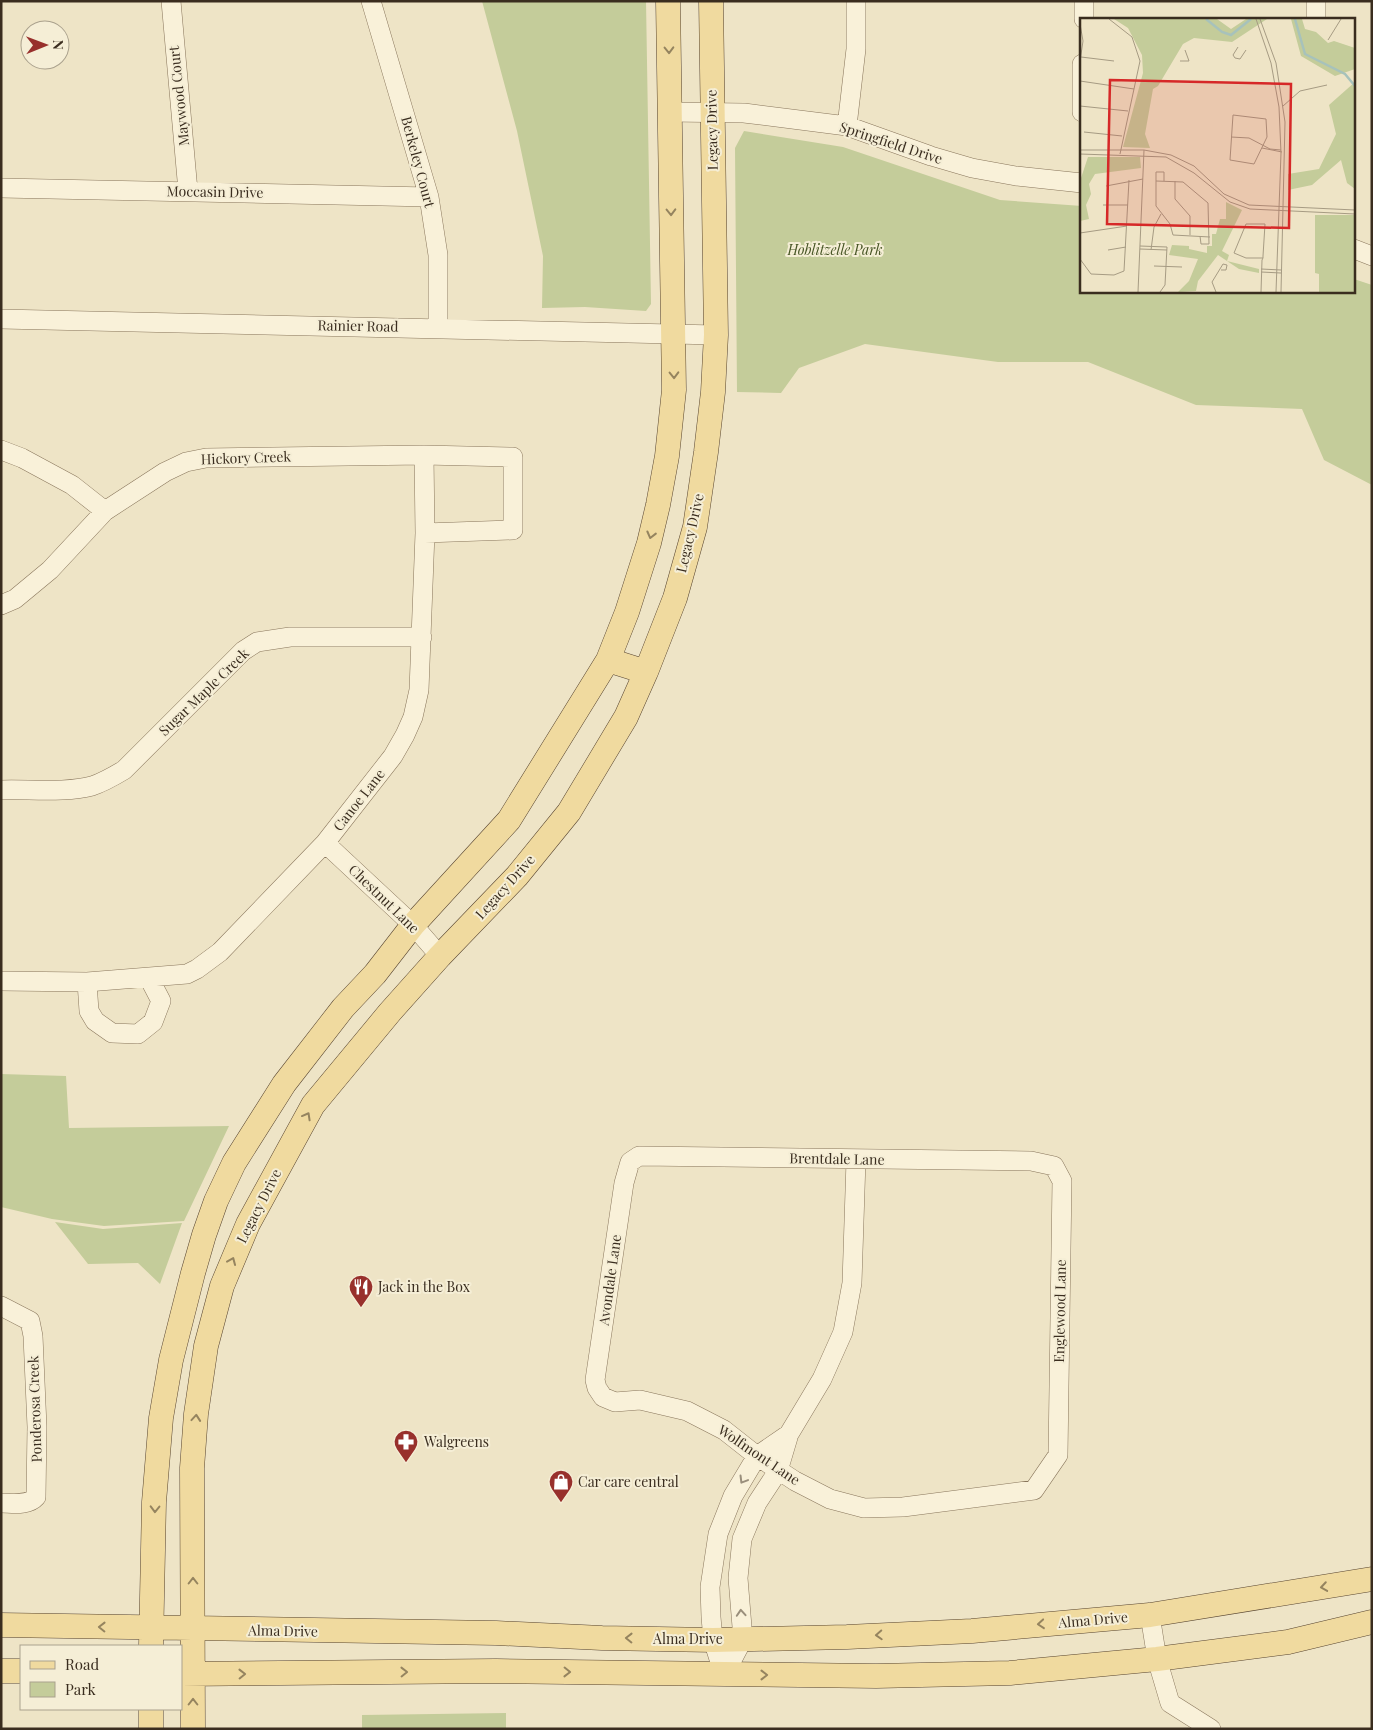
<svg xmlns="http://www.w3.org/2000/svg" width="1373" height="1730" viewBox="0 0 1373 1730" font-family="'Playfair Display',serif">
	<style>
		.green { fill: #c4cc9a }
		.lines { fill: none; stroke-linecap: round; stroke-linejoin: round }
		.minor-casing { stroke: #89765c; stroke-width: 20 }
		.major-casing { stroke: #574430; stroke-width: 25 }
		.minor { stroke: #f9f1d9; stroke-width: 19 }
		.major { stroke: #f0da9f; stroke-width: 24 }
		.oneway { stroke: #95845f }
		.oneway2 { stroke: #9a8f7c }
		.labels { text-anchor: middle; stroke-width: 4; stroke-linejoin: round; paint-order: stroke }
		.street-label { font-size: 14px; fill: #3a2d1f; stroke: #f5eed6 }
		.park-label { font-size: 14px; font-style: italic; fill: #485626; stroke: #f5eed6 }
		.poi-label { font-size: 14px; fill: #3a2d1f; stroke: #f5eed6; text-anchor: start }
		.inset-river { fill: none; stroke: #a7c2bb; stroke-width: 2.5 }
		.inset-road { fill: none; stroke: #a69b83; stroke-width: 1 }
		.view { fill: #d62828; fill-opacity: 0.15; stroke: #d62828; stroke-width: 2.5 }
		.inset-edge { fill: none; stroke: #3a2d1f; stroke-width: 2.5 }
	</style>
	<rect width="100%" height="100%" fill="#eee4c6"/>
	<!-- green -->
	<path class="green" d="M482 1H646L651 304 646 311 585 307 542 308 543 256 517 131Z
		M744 131 843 147 1000 200 1082 206V291H1354V279L1372 285V485L1324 460 1302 409 1196 405 1088 362H998L865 344 799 368 781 393 737 392 735 148Z
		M1 1074 66 1076 69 1128 229 1126 184 1221 104 1226 52 1219 1 1207Z
		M55 1222 103 1229 182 1223 160 1284 138 1263 88 1264Z
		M506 1713V1729H362V1715Z"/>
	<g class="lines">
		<defs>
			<path id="minor" d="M171 1 188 191
				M371 1 429 197 438 255V327
				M1084 19V1
				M1316 19V1
				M1082 64V112
				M670 112 744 113 847 126 931 156 972 168 1016 176 1082 183
				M847 126 856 49V1
				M1 188 429 197
				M1354 249 1372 256
				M1 319 716 335
				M1 450 22 458 72 485 105 511
				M1 605 15 599 50 570 105 511 165 472 186 462 206 458 424 455 513 457V530L425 533
				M1 790C28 789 67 793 92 786 104 782 114 776 124 770L243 651 257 642 290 637H422
				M325 843 413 925 440 956
				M1 981 87 982 187 974 197 969 220 952 325 843 393 756 405 735 413 717 419 690 425 533 424 455
				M87 982 89 1011 95 1021 112 1033 138 1034 153 1022 161 1001 149 978
				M639 1156 1031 1161 1054 1166 1062 1181 1058 1455 1034 1490 903 1507 864 1508 830 1499 795 1481 757 1456 724 1430 687 1411 640 1400 615 1402 603 1397 597 1388 595 1380 624 1183 630 1162Z
				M1 1306 30 1321 33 1336 37 1427 36 1497C28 1506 12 1503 1 1503
				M1150 1615 1157 1659 1170 1703 1211 1729
				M724 1675 743 1639 738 1578 742 1539 757 1503 778 1471 789 1434 822 1379 843 1332 852 1283 856 1160
				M724 1675 713 1640 711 1617 710 1587 718 1534 733 1496 757 1456 789 1434"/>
			<path id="major" d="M608 660 646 672
				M1 1625 496 1633 602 1638 713 1640 847 1637 972 1631 1150 1615 1372 1579
				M151 1646 154 1502 161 1418 171 1360 193 1273 204 1235 216 1201 234 1163 284 1084 343 1008 375 974 413 925 509 820 608 660 627 612 649 543 658 505 667 456 674 390 668 1
				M1 1671H21
				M181 1674 496 1671 876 1676 1010 1673 1157 1659 1288 1642 1372 1622
				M151 1729V1709
				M193 1729 192 1468 196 1414 206 1346 222 1286 248 1224 313 1105 390 1012 440 956 517 876 569 812 626 717 646 672 675 598 695 527 706 452 713 392 716 335 711 1"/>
		</defs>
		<!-- minor casing -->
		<use href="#minor" class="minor-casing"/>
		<!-- major casing -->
		<use href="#major" class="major-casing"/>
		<!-- minor -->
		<use href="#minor" class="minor"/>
		<!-- major -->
		<use href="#major" class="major"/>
	</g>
	<!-- one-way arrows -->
	<defs><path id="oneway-chevron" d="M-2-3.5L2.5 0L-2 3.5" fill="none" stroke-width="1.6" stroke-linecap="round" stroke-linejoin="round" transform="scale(1.25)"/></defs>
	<g class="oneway">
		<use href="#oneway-chevron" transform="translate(669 50) rotate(89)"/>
		<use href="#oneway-chevron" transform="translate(671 212) rotate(89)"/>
		<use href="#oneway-chevron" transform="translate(674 375) rotate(89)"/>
		<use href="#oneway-chevron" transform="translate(651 535) rotate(104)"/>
		<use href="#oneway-chevron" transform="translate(307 1116) rotate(-61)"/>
		<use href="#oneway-chevron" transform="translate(232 1261) rotate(-67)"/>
		<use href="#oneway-chevron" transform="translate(196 1418) rotate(-85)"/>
		<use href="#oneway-chevron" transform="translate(155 1509) rotate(91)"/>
		<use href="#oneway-chevron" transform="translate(193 1581) rotate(-90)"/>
		<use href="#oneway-chevron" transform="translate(1324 1587) rotate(171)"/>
		<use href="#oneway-chevron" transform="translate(1041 1624) rotate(175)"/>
		<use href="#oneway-chevron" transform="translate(102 1627) rotate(-179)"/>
		<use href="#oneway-chevron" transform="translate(879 1635) rotate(177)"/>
		<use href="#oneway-chevron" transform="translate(629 1638) rotate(-179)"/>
		<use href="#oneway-chevron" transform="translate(404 1672) rotate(-1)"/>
		<use href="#oneway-chevron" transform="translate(567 1672) rotate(1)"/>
		<use href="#oneway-chevron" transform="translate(242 1674) rotate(-1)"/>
		<use href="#oneway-chevron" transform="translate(764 1675)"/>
		<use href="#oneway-chevron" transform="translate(193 1702) rotate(-90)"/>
	</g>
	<g class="oneway2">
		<use href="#oneway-chevron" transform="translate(743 1480) rotate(121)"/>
		<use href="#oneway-chevron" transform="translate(741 1613) rotate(-94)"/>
	</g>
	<!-- icons -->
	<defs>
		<symbol id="restaurant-pin" viewBox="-11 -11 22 30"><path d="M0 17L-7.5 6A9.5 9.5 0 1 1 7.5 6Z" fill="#98302c" stroke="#f5eed6"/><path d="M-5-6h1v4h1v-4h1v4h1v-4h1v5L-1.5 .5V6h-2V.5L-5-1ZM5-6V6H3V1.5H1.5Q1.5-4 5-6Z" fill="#fff"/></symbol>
		<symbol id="pharmacy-pin" viewBox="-11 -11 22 30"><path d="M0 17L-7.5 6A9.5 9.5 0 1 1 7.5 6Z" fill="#98302c" stroke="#f5eed6"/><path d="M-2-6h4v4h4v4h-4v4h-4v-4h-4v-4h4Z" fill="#fff"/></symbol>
		<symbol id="shop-pin" viewBox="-11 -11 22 30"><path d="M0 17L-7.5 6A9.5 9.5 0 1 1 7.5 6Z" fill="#98302c" stroke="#f5eed6"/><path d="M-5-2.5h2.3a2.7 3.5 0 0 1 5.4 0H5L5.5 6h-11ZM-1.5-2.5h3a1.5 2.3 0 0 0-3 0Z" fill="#fff"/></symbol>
	</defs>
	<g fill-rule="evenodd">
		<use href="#restaurant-pin" x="347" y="1273" width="28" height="38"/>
		<use href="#pharmacy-pin" x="392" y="1428" width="28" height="38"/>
		<use href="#shop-pin" x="547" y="1468" width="28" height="38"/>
	</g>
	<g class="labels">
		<!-- street labels -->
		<g class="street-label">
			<text transform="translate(179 96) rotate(-96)" y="5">Maywood Court</text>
			<text transform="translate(712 130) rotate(-91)" y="5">Legacy Drive</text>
			<text transform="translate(891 143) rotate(18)" y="5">Springfield Drive</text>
			<text transform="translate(418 162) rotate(75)" y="5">Berkeley Court</text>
			<text transform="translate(215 192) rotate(1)" y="5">Moccasin Drive</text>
			<text transform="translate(358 326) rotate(1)" y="5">Rainier Road</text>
			<text transform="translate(246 458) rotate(-2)" y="5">Hickory Creek</text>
			<text transform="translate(690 533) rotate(-77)" y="5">Legacy Drive</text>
			<text transform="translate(204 692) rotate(-44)" y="5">Sugar Maple Creek</text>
			<text transform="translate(359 800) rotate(-52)" y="5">Canoe Lane</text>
			<text transform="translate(505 887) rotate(-48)" y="5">Legacy Drive</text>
			<text transform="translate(384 899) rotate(44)" y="5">Chestnut Lane</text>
			<text transform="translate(837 1159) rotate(1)" y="5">Brentdale Lane</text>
			<text transform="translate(259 1206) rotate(-63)" y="5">Legacy Drive</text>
			<text transform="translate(610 1280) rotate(-82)" y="5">Avondale Lane</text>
			<text transform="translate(1060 1311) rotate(-89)" y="5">Englewood Lane</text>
			<text transform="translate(35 1409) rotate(-92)" y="5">Ponderosa Creek</text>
			<text transform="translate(759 1455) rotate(34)" y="5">Wolfmont Lane</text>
			<text transform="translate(1093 1620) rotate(-5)" y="5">Alma Drive</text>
			<text transform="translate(283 1631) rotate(1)" y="5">Alma Drive</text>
			<text x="688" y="1644">Alma Drive</text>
		</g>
		<!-- park labels -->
		<g class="park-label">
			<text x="835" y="255">Hoblitzelle Park</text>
		</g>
		<!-- poi labels -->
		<g class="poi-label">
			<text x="378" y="1292">Jack in the Box</text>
			<text x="424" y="1447">Walgreens</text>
			<text x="578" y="1487">Car care central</text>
		</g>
	</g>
	<!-- overview -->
	<g transform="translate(1080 18)">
		<rect width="275" height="275" fill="#eee4c6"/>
		<path d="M34 1H137L151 11 166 1H187L152 24 114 20 103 26 78 68 73 71 65 116 70 130 43 129 63 55 62 37 48 10ZM211 1H222L225 11 236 14 248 25 254 23 275 30V51L255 58 221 38ZM275 64V171L267 165 261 142 232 167 208 172V156L239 151 256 116 249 87ZM8 139H60L61 150 15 156 9 166 11 176 6 187 9 201 0 203 1 160ZM146 184 162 192 142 233 149 237 147 243 179 251V255L159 251 138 237 118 263 116 273 98 274 109 263 118 241 89 237 92 227 109 228V231L127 235V228H132V216H136L140 201H146ZM235 197H275V274H239V256L235 255Z" fill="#c4cc9a"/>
		<path class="inset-river" d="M126 1 142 14 151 17 171 1M215 1 225 36 265 56 275 68"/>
		<path class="inset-road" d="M29 1 52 19 60 43 40 136M176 1 191 45 199 89 201 135 196 274M180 1 196 45 205 104 201 274M0 6 3 23 0 43M248 22 261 1M158 29 153 37 155 40 160 41 166 32M1 39 34 43M100 43H109L105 32M0 63 54 71M0 88 48 93M203 88 220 73 247 67M153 97 186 101 187 119 174 146 150 142ZM4 114 42 118M151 119 169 120 190 131 201 132M182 130 202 134M0 132H64L91 137 114 148 144 176 169 187 275 192M0 136 86 139 114 155 150 184 170 191 275 196M76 163 103 164 128 185 129 226H121L120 218M84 163V154H76V188L90 206 93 217 130 219M95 163V181L110 198V217M26 168 63 161M23 187H48M0 215 47 208M60 228 87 229 85 267 80 274M60 231 87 232M28 232 46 229M71 232 74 209 81 196M0 241 11 256 34 257 44 253 49 162M74 248 102 249M181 251 201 252M181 254 201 255M58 274 64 132M136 274 132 264 143 246 147 247 146 252H141M181 274 182 242 183 240V238L185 206H166L154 235 166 240H183"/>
		<path class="view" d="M30 62 211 66 209 210 27 206Z"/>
		<rect width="275" height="275" class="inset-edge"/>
	</g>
	<!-- border -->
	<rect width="1373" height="1730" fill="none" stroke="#3a2d1f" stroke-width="5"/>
	<!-- legend -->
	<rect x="20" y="1645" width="162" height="65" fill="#f5eed6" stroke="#aaa18d"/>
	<rect x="30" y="1661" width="25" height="8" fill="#f0da9f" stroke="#aaa18d"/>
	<text x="65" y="1670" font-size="15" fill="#3a2d1f">Road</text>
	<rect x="30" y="1682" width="25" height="15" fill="#c4cc9a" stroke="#aaa18d"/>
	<text x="65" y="1695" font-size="15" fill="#3a2d1f">Park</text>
	<!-- north arrow -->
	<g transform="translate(45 45) rotate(89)"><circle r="24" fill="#f5eed6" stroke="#aaa18d"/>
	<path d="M0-4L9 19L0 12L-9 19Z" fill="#98302c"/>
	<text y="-8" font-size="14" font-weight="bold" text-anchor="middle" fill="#3a2d1f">N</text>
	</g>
</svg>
